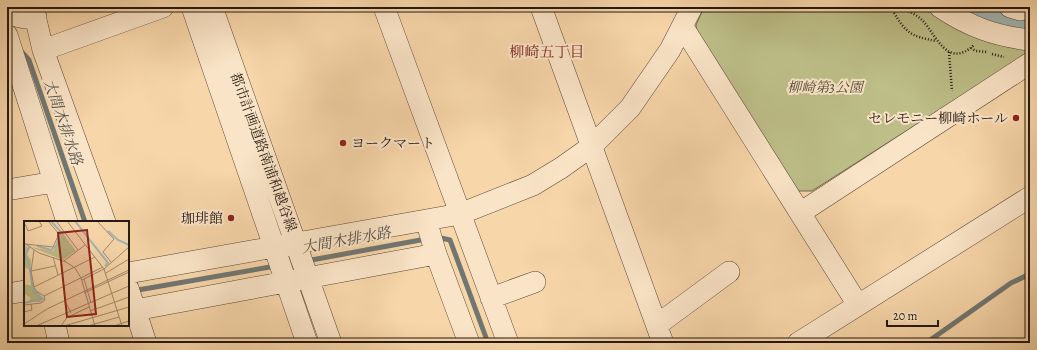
<svg xmlns="http://www.w3.org/2000/svg" width="1037" height="350" viewBox="0 0 1037 350" font-family="Alegreya,'Noto Serif JP',serif">
	<style>
		.green { fill: #bdbe88; stroke: #706b4c }
		.lines { fill: none; stroke-linecap: round; stroke-linejoin: round }
		.stream { stroke: #707773; stroke-width: 5 }
		.river { stroke: #a2b6b4; stroke-width: 31 }
		.minor-casing { stroke: #594837; stroke-width: 22 }
		.path { stroke: #241811; stroke-width: 2.5; stroke-dasharray: 1 2; stroke-linecap: butt }
		.minor { stroke: #fae4c7; stroke-width: 21 }
		.poi-dot { fill: #8f2418; stroke: #fae4c7; stroke-width: 1.5 }
		.labels { text-anchor: middle; stroke-width: 4; stroke-linejoin: round; paint-order: stroke }
		.park-label { font-size: 14px; font-style: italic; fill: #524a35; stroke: #fae4c7 }
		.poi-label { font-size: 14px; fill: #241811; stroke: #fae4c7; text-anchor: end }
		.street-label { font-size: 14px; fill: #241811; stroke: #fae4c7 }
		.neighbourhood-label { font-size: 15px; fill: #7a1f14; stroke: #fae4c7 }
		.water-label { font-size: 15px; font-style: italic; fill: #504f4a; stroke: #fae4c7 }
		.inset-river { fill: none; stroke: #a2b6b4; stroke-width: 2 }
		.inset-road { fill: none; stroke: #a38a6c; stroke-width: 1 }
		.view { fill: #8f2418; fill-opacity: 0.15; stroke: #8f2418; stroke-width: 2 }
		.inset-edge { fill: none; stroke: #241811; stroke-width: 2 }
	</style>
	<rect width="100%" height="100%" fill="#f7d6a9"/>
	<filter id="stains"><feTurbulence type="fractalNoise" baseFrequency=".005" numOctaves="4"/><feColorMatrix values="0 0 0 0 .2 0 0 0 0 .09 0 0 0 0 .02 0 0 0 .5 -.17"/></filter>
	<radialGradient id="worn" r=".72"><stop offset=".6" stop-color="#630" stop-opacity="0"/><stop offset="1" stop-color="#630" stop-opacity=".3"/></radialGradient>
	<!-- green -->
	<path class="green" d="M704 7H933L1030 44V52L812 191H796L697 36 696 25Z"/>
	<g class="lines">
		<!-- stream -->
		<path class="stream" d="M20 50 29 60 85 222
			M436 237 450 240 488 343
			M306 261 426 239
			M138 290 276 266
			M926 343 1011 283 1030 274"/>
		<!-- river -->
		<path class="river" d="M961 7C986 21 1001 27 1030 27"/>
		<defs>
			<path id="minor" d="M33 7 43 50 105 222
				M192 7 307 343
				M212 7 331 343
				M384 7 508 343
				M541 7 663 343
				M940 7C970 27 995 36 1030 40
				M1010 7 1020 10 1030 8
				M7 14 25 18 36 17
				M683 27 858 305
				M7 35 67 222
				M43 50 163 7
				M7 190 54 182
				M800 213 1030 63
				M426 220 436 254 469 343
				M128 273 460 214 533 185 561 168 592 146 630 108 670 50 692 7
				M128 288 146 343
				M7 294 25 291
				M491 298 535 282
				M135 310 436 254
				M55 325 59 343
				M657 325 729 272
				M798 343 1030 197"/>
		</defs>
		<!-- minor casing -->
		<use href="#minor" class="minor-casing"/>
		<!-- path -->
		<path class="path" d="M893 7V11C906 33 910 36 936 41
			M897 7C906 10 916 14 922 20 936 34 947 70 974 45
			M971 48 976 51 987 52
			M949 52 952 91
			M992 54 1004 57"/>
		<!-- minor -->
		<use href="#minor" class="minor"/>
	</g>
	<!-- markers -->
	<g class="poi-dot">
		<circle cx="1016" cy="118" r="4"/>
		<circle cx="343" cy="143" r="4"/>
		<circle cx="231" cy="218" r="4"/>
	</g>
	<g class="labels">
		<!-- park labels -->
		<g class="park-label">
			<text x="825" y="92">柳崎第3公園</text>
		</g>
		<!-- poi labels -->
		<g class="poi-label">
			<text x="1008" y="123">セレモニー柳崎ホール</text>
			<text x="351" y="148" text-anchor="start">ヨークマート</text>
			<text x="223" y="223">珈琲館</text>
		</g>
		<!-- street labels -->
		<g class="street-label">
			<text transform="translate(264 152) rotate(70)" y="5">都市計画道路南浦和越谷線</text>
		</g>
		<!-- neighbourhood labels -->
		<g class="neighbourhood-label">
			<text x="547" y="57">柳崎五丁目</text>
		</g>
		<!-- water labels -->
		<g class="water-label">
			<text transform="translate(63 122) rotate(71)" y="5">大間木排水路</text>
			<text transform="translate(346 240) rotate(-10)" y="5">大間木排水路</text>
		</g>
	</g>
	<!-- overview -->
	<g transform="translate(24 221)">
		<rect width="105" height="105" fill="#f7d6a9"/>
		<path d="M38 11 52 30 39 39 7 26 29 30 36 19ZM0 23 5 28 2 32 7 39 6 48 0 47ZM0 63 8 65 20 78 17 81H4L7 77 1 73Z" fill="#bdbe88"/>
		<path class="inset-river" d="M51 0 84 42 81 45M84 10 94 19 105 24M13 25 27 29 32 25 37 11 27 0M0 82 18 78 9 70 5 42 1 35 6 25"/>
		<path class="inset-road" d="M32 0 54 29M43 0 80 48 98 105M73 0 90 18 79 31 87 41M1 3 4 10 18 5 15 0M0 22 15 32 42 41 51 47 57 57 71 105M1 23 29 26 35 13 24 0M29 36 34 54M40 40 61 24M7 50 31 45M82 52 105 38M60 58 67 82M58 59 80 48 105 26M10 66 71 36M60 72 105 51M20 75 79 46M41 80 47 92M0 84 17 82 21 79 20 75 12 70 10 66 7 50 10 29M66 90 105 76M0 91 8 89 7 83M44 96 65 86M0 103 23 88 105 49M12 105 105 65M37 105 44 95M40 105 105 86M64 105 95 96M90 105 105 100"/>
		<path class="view" d="M63 9 72 93 43 96 34 12Z"/>
		<rect width="105" height="105" class="inset-edge"/>
	</g>
	<!-- margin -->
	<rect width="1037" height="350" fill="none" stroke="#f7d6a9" stroke-width="24"/>
	<rect x="8" y="8" width="1021" height="334" fill="none" stroke="#241811" stroke-width="2"/>
	<rect x="12" y="12" width="1013" height="326" fill="none" stroke="#241811"/>
	<!-- scale -->
	<path d="M887 320v6h51v-6" fill="none" stroke="#241811" stroke-width="2"/>
	<text x="893" y="320" font-size="12" fill="#241811" stroke="#fae4c7" stroke-width="3" paint-order="stroke">20 m</text>
	<rect width="100%" height="100%" filter="url(#stains)"/>
	<rect width="100%" height="100%" fill="url(#worn)"/>
</svg>
